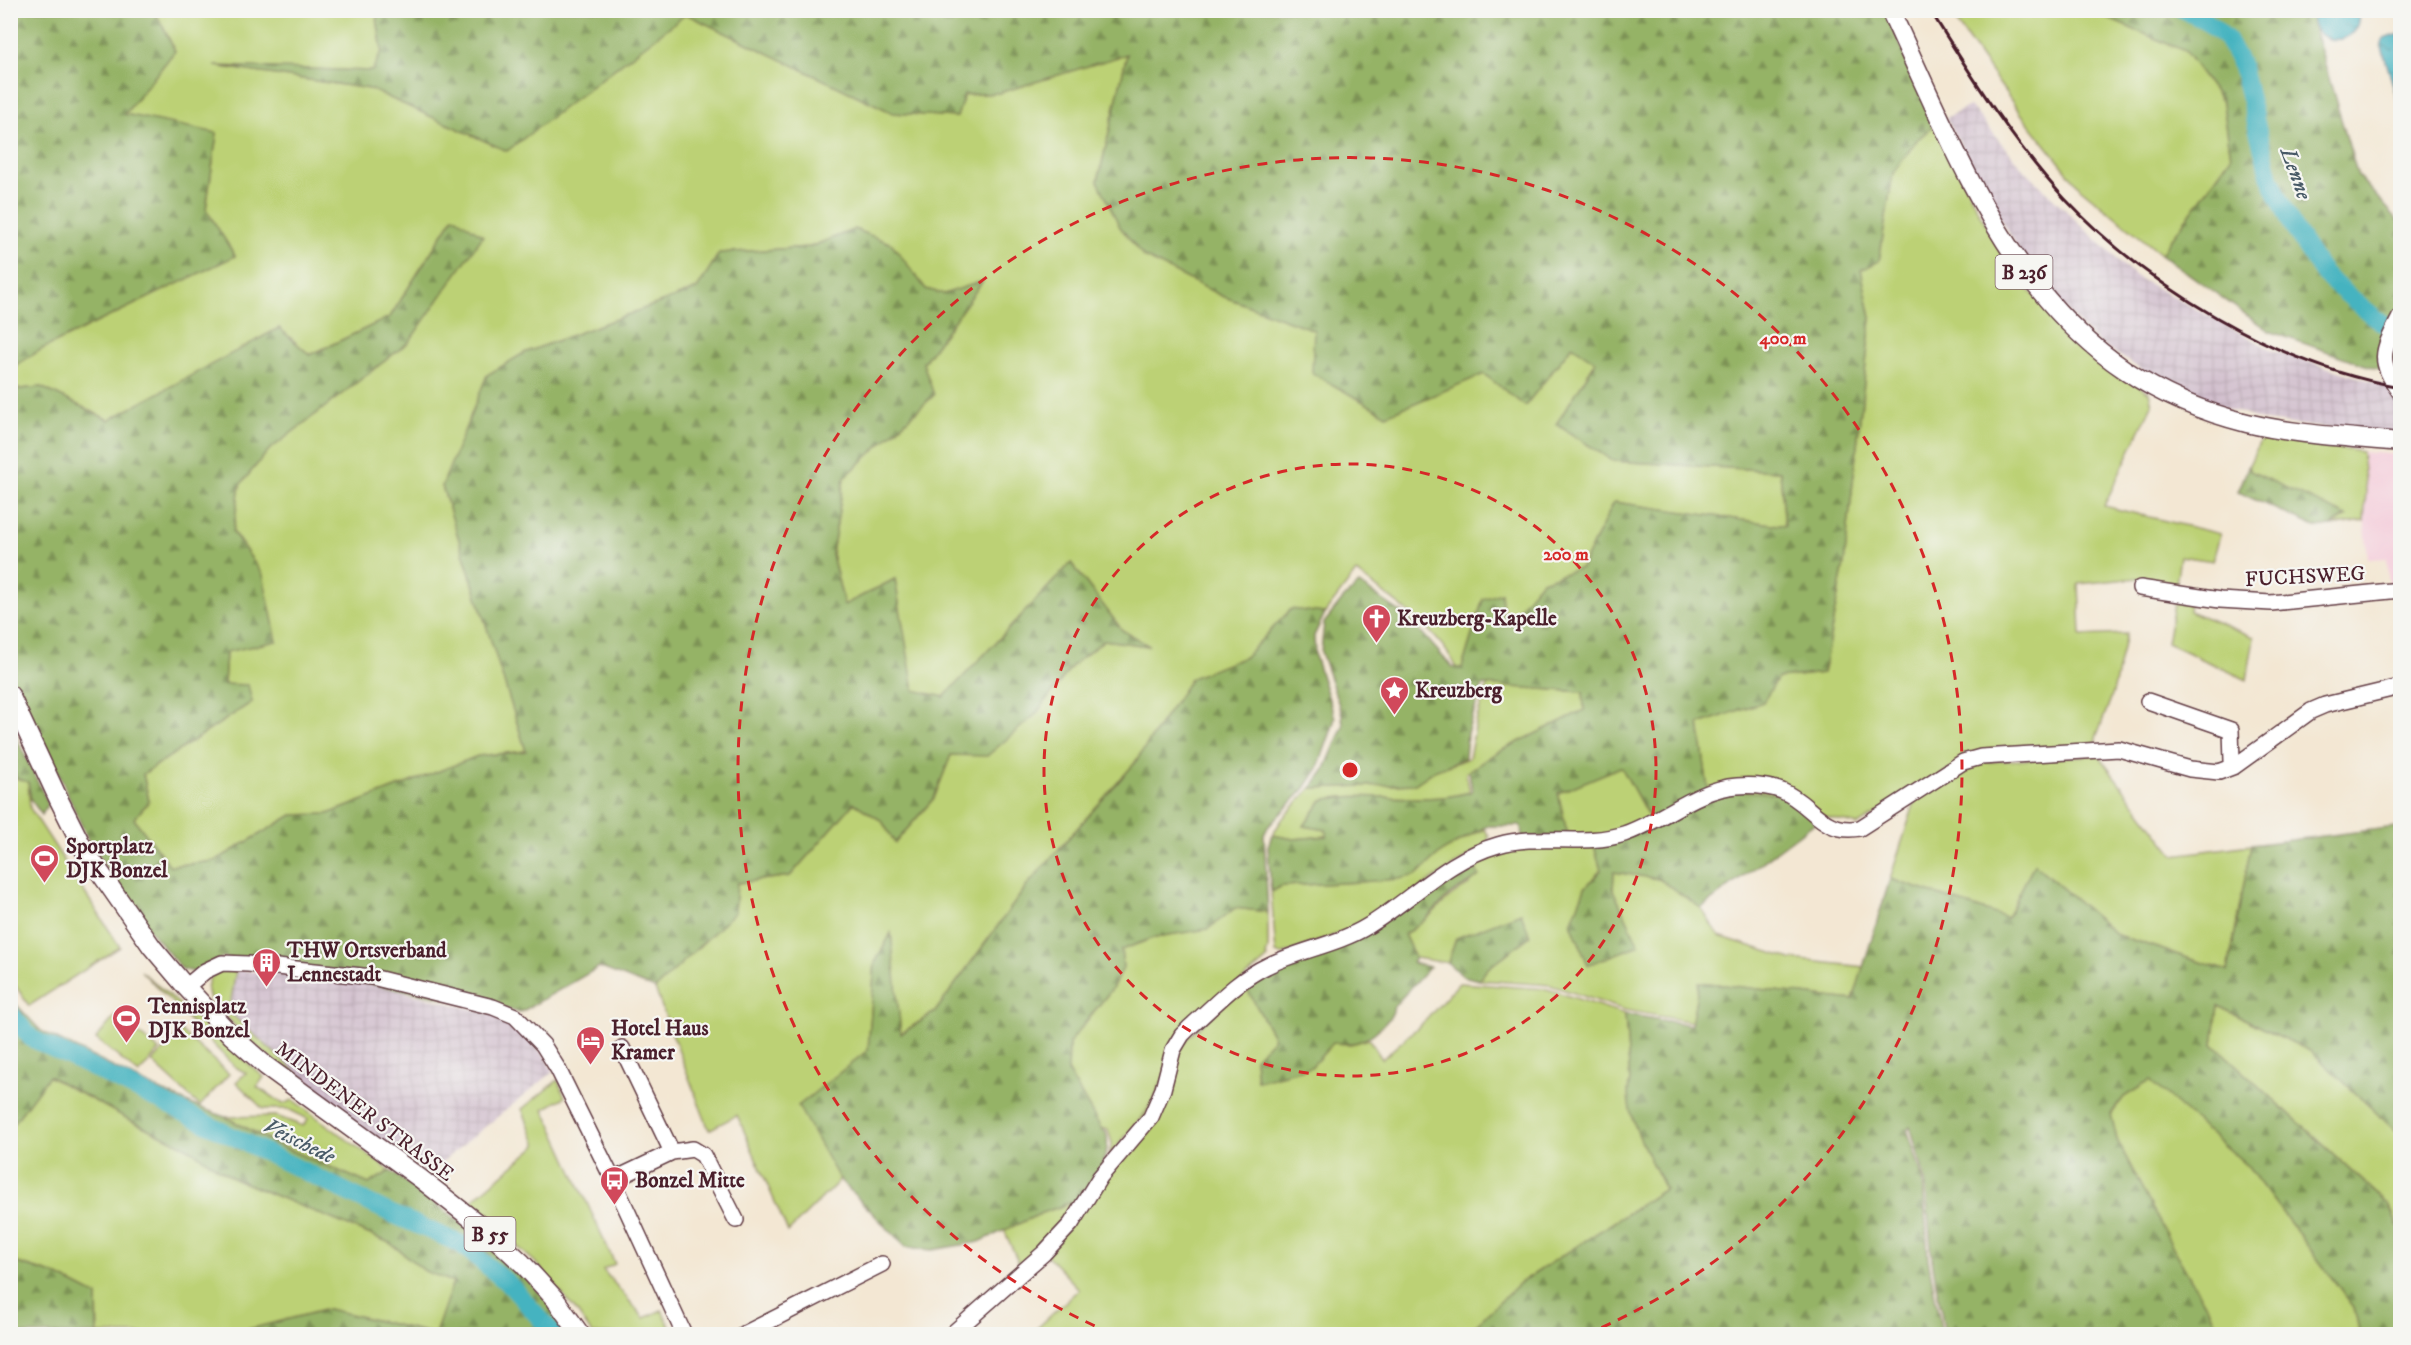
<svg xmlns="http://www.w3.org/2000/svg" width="2411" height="1345" viewBox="0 0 2411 1345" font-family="'IM FELL DW Pica',serif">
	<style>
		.built { fill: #f4cfdc }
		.industrial { fill: url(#industrial-grid) }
		.green { fill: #bcd175; stroke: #837850; stroke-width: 1.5 }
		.forest { fill: url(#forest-firs); stroke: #706948; stroke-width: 1.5 }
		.water { fill: url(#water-ripples); stroke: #486976; stroke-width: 1.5 }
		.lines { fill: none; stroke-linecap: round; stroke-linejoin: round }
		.river { stroke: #45b3c0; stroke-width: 18 }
		.minor-casing { stroke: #633d44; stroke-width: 18 }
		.major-casing { stroke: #633d44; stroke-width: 21 }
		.minor { stroke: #fff; stroke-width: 15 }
		.major { stroke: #fff; stroke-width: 18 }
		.rail { stroke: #4a1f2b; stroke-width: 3 }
		.ring { fill: none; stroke: #d62828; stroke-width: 3; stroke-dasharray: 10 8 }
		.labels { text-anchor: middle; stroke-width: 4.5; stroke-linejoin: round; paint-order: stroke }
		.shield { fill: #f6f6f2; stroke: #7e6067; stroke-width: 1.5 }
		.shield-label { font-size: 20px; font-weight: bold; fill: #4a1f2b }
		.street-label { font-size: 21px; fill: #4a1f2b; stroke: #f6f6f2 }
		.poi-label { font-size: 21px; font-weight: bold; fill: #4a1f2b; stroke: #f6f6f2; text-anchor: start }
		.water-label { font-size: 22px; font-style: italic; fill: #485a67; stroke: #f6f6f2 }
		.centre { fill: #d62828; stroke: #f6f6f2; stroke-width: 3 }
		.ring-label { font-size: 18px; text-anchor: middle; font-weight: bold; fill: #d62828; stroke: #f6f6f2; stroke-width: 4.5; stroke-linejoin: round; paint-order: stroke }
	</style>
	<defs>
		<pattern id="industrial-grid" width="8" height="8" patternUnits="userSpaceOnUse" patternTransform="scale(1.5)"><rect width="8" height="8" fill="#d0bdcc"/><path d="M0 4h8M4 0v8" fill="none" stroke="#b4a2af"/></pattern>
		<pattern id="forest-firs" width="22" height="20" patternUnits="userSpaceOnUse" patternTransform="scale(1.5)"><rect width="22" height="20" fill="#95b366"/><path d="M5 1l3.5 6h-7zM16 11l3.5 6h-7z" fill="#7c9154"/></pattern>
		<pattern id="water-ripples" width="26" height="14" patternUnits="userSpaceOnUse" patternTransform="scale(1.5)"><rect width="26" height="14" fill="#45b3c0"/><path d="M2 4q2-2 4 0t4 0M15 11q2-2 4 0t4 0" fill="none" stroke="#3c919c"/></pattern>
	</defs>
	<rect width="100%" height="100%" fill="#f6f6f2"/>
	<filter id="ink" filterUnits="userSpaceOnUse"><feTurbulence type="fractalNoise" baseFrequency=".0167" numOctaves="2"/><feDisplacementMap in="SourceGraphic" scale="12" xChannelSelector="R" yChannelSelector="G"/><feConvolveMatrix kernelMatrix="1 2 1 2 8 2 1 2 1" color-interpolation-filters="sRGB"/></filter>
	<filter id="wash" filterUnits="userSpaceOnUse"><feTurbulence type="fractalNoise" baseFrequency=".008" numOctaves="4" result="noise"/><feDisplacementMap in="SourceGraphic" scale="24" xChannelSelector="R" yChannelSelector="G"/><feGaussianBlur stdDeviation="1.35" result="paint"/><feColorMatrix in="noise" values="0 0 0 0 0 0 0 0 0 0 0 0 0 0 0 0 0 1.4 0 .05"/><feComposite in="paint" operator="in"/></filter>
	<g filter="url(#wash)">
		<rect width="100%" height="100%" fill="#f3e7d3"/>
		<!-- built -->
		<path class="built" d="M2362 452 2400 455V586L2389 587 2387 558 2368 559 2364 515 2366 490Z"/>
		<!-- industrial -->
		<path class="industrial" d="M1970 106 2026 172 2129 271 2142 280 2274 351 2400 390V436L2265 421 2178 393 2095 340 2032 275 1946 118Z
			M236 970 359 981 508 1018 545 1056 553 1072 427 1174 315 1094 317 1090 229 1012Z"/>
		<!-- green -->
		<path class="green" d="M155 11H376L382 51 372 71 222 67 370 89 507 151 686 14 893 113 957 117 964 95 999 93 1127 54 1098 181 1144 257 1222 296 1314 330 1386 415 1484 374 1525 406 1572 346 1596 361 1557 424 1613 461 1780 471 1785 526 1614 502 1581 568 1542 581 1504 627 1501 593 1483 599 1462 668H1457C1435 625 1392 601 1356 572L1325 613 1291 610 1245 657 1191 678 1134 764 1029 883 935 1012 900 1034 891 934 875 963 868 1050 799 1106 840 1180 788 1232 737 1115 709 1130 655 989 735 912 737 883 790 876 854 803 882 821 895 843 934 798 951 755 1035 715 1072 666 1104 640 1148 646 1122 630 1071 563 944 697 913 690 895 579 844 605 832 554 844 478 933 396 923 363 982 282 944 294 925 289 892 244 855 229 810 247 720 253 697 289 524 353 442 486 526 751 478 756 328 814 292 815 215 861 170 866 134 819 149 801 143 774 252 702 224 684 226 652 263 575 233 532 240 485 268 451 409 342 454 216 390 317 310 355 279 328 109 420 41 387 11 390V368L42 349 235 256 206 210 217 133 124 115 175 51Z
			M1948 11H2090L2185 51 2223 103 2231 157 2161 254 2080 188 2015 106Z
			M1936 123 1978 211 2018 279 2099 360 2149 392 2152 405 2104 506 2220 534 2213 561 2180 556 2176 584 2138 578 2079 584 2081 636 2126 634 2113 693 2096 738V746L1977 754 1858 825 1708 789 1699 724 1763 702 1778 678 1823 673 1844 564 1871 318 1861 270 1879 261 1893 173 1917 140Z
			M2262 436 2362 452 2366 490 2364 521 2331 526 2346 517 2250 471 2249 465Z
			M2175 598 2190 600 2189 611 2254 637 2247 680 2167 643Z
			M1487 685 1583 692 1585 710 1496 753 1466 773 1470 792C1421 806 1371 790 1322 800L1304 826 1327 830 1328 836 1294 839 1272 835 1283 818 1311 788 1415 784 1434 771 1469 758 1477 718Z
			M2098 755 2174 855 2251 845 2228 971 2117 935 2034 864 2007 918 1890 879 1917 795 1969 763Z
			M10 763 16 778 28 782 30 808 120 947 29 1006 11 979Z
			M1621 766 1650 820 1617 835 1568 837 1558 793Z
			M1484 829 1489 836 1487 844 1367 923 1281 955 1276 953 1271 892 1282 886 1360 882 1416 875 1444 850Z
			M1593 842 1601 870 1585 888 1639 945 1613 890 1614 872 1659 879 1701 908 1719 936 1791 959 1864 967 1853 1000 1699 982 1692 1022 1625 1010 1550 985 1479 980 1487 969 1530 936 1451 951 1448 963 1415 958 1404 934C1430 922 1443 897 1469 885L1472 860 1495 850Z
			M1235 908 1268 912V948L1266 956 1268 958 1181 1033 1154 1102 1109 1156 1112 1143 1108 1130 1100 1128 1068 1072 1069 1043 1111 990 1123 968 1121 950 1156 937 1209 928Z
			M236 970 229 1012 317 1091 315 1094 250 1041 210 1000 207 987 210 978 219 971Z
			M141 971 264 1077 257 1087 283 1104 293 1100 390 1171 369 1184 278 1144 225 1117 276 1116 303 1126 308 1119 288 1109H263L236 1082 246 1073 235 1067Z
			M1459 983 1547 989 1625 1014 1630 1081C1621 1109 1652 1163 1665 1189L1520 1283 1466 1334H1031L1079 1289 1042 1250 1021 1268 1004 1230 1040 1214 1083 1198 1122 1157 1183 1042 1245 985 1274 1038 1255 1058 1257 1081 1311 1067 1333 1043 1351 1044 1369 1039 1382 1059 1425 1021Z
			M2218 1006 2312 1052 2400 1135V1229L2388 1204 2213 1044Z
			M116 1015 159 1050 139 1074 96 1039Z
			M181 1031 229 1074 200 1106 152 1062Z
			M48 1076 130 1120 188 1148 233 1178 390 1243 425 1271 454 1282 435 1334 328 1309 230 1334H98L97 1296 56 1275 11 1261V1127Z
			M558 1080 565 1097 544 1109 615 1264 603 1270 644 1318 662 1310 670 1327 656 1334H592L578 1313 535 1262 468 1204 537 1145 522 1109Z
			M2150 1080 2247 1166 2354 1307 2360 1334H2223L2177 1256 2117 1140 2111 1115 2124 1097Z"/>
		<!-- forest -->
		<path class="forest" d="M11 10 155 11 175 51 125 114 217 133 206 209 235 256 42 349 11 368Z
			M376 10 1885 11 1936 123 1917 140 1893 173 1879 261 1861 270 1871 318 1844 564 1823 673 1778 678 1763 702 1699 724 1709 797 1730 790 1786 794 1816 822 1701 908 1659 879 1614 872 1613 890 1639 945 1588 965 1571 923 1585 888 1601 870 1593 842 1653 824 1621 767 1558 793 1568 837H1522L1521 826H1487L1444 850 1416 875 1399 879 1360 882 1282 886 1271 892 1268 846 1272 835 1294 839 1327 836 1326 830 1304 826 1322 800C1371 790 1421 806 1470 792L1472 791 1469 771 1496 753 1584 710 1583 692 1483 685 1467 733 1465 758 1434 771 1415 784 1311 788 1324 771 1343 726 1342 714 1321 652 1324 623 1343 599 1359 584 1408 617 1452 667 1462 668 1483 599 1501 593 1504 626 1542 581 1581 568 1614 502 1785 526 1780 471 1613 461 1556 424 1596 362 1572 346 1525 406 1484 374 1386 415 1312 373 1314 330 1222 296 1144 257 1120 227 1098 181 1127 54 999 93 964 95 957 117 893 113 686 14 507 151 370 89 215 66 372 71 382 51Z
			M2090 11H2309L2358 176 2400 222V372L2374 368 2269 331 2161 254 2231 157 2223 103 2185 51Z
			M454 216 483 236 409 342 268 451 240 485 233 532 263 575 277 641 226 652 224 684 248 685 252 702 143 774 149 801 134 819 170 866 215 861 292 815 328 814 478 756 526 751 442 486 487 375 524 353 697 289 719 253 810 247 855 229 892 244 926 289 944 294 983 281 923 363 934 395 844 478 832 554 844 605 895 579 914 690 944 697 1071 563 1122 630 1149 646 1104 640 1072 666 1035 715 987 756 951 755 934 798 895 843 882 821 854 803 790 876 737 883 735 912 655 989 599 967 521 1012 223 957 194 972 182 969 146 926 89 842 58 772 11 678V390L41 387 109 420 279 328 310 355 390 317Z
			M2249 465 2250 471 2347 516 2331 526 2317 528 2238 492Z
			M1291 609 1325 613 1314 636 1315 656 1335 718 1331 731 1318 768 1305 788 1268 827 1264 835 1268 912 1235 908 1208 929 1156 937 1121 950 1123 968 1111 990 1069 1043 1068 1072 1102 1130 1106 1132C1113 1154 1094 1178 1083 1198L1040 1214 979 1242 932 1250 906 1247 840 1180 798 1106 868 1050 875 963 891 933 901 1034 935 1012 1029 883 1134 764 1191 678 1245 657Z
			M10 725 48 803 42 815 31 800 28 782 16 778 11 763Z
			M2396 827 2400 828V1135L2312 1052 2218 1006 2213 1044 2388 1204 2400 1229V1334H2360L2354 1307 2247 1166 2150 1081 2124 1097 2111 1114 2117 1140 2177 1256 2223 1334H1945L1932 1260 1925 1178 1910 1126 1907 1129 1923 1178 1928 1259 1942 1334H1466L1520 1283 1665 1189C1652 1162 1620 1110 1630 1081L1625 1014 1691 1025 1699 982 1853 1000 1890 879 2007 918 2034 864 2117 935 2228 971 2251 845Z
			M1472 860 1479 876C1470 884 1460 887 1451 894 1435 908 1424 924 1404 934L1415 958 1412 963 1430 967 1394 1006C1393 1016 1388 1020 1382 1026 1366 1042 1356 1045 1333 1043L1311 1067 1257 1081 1255 1058 1274 1038 1245 985 1259 975 1311 953Z
			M1521 913 1530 936 1487 969 1479 980 1463 976 1448 963 1456 938Z
			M11 999 41 1031 142 1082 193 1105 225 1117 278 1145 369 1184 390 1171 491 1244 549 1302 573 1334H435L453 1282 425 1271 390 1243 233 1178 188 1148 130 1120 49 1076 11 1127Z
			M11 1261 56 1275 97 1296V1334H11Z
			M328 1309 433 1334H230Z"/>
		<!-- water -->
		<path class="water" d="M2313 11H2358C2364 49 2307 49 2313 11Z
			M2400 34V109L2381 44 2383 39Z"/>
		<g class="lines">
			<!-- river -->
			<path class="river" d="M2183 10 2206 21 2227 39 2242 67 2270 178 2293 227 2324 275 2373 316 2400 335
				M10 1013 31 1038 392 1214 461 1244 509 1284 554 1334"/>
		</g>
	</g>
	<g filter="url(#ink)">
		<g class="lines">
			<defs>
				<path id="minor" d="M2400 317C2383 350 2376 360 2400 392
					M2140 588 2220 600 2271 603 2400 590
					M2148 701 2231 730 2232 761 2235 766
					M186 987 205 971 222 963 248 964 372 977 493 1007 515 1016 543 1045 558 1069 613 1180 684 1334
					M622 1048 672 1152
					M613 1180 672 1152 693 1149 703 1155 736 1220
					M744 1334 882 1264
					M952 1334 1044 1253 1071 1224 1100 1177 1151 1117 1163 1089 1173 1050 1182 1035 1189 1028C1213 1007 1237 980 1267 966 1299 950 1337 945 1368 926 1411 900 1448 859 1498 845 1539 833 1584 847 1624 834 1663 821 1696 789 1737 786 1751 785 1768 786 1782 791 1812 803 1821 835 1860 828L1963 762 1981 757 2119 749 2190 769 2219 772 2235 766 2311 711 2325 705 2400 687"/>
				<path id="major" d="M1890 10C1973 187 2034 371 2247 423 2297 435 2350 437 2400 442
					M10 695 59 800 83 848 152 947 186 987 232 1036 266 1066 421 1179 486 1230 522 1263 555 1299 580 1334"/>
			</defs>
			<!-- minor casing -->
			<use href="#minor" class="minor-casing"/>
			<!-- major casing -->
			<use href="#major" class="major-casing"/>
			<!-- minor -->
			<use href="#minor" class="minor"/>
			<!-- major -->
			<use href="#major" class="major"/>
			<!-- rail -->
			<path class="rail" d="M1930 10C1971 75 2012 142 2065 199 2149 288 2278 366 2400 387"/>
		</g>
	</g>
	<!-- distance rings -->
	<g class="ring">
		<circle cx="1350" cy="770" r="306"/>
		<path d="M1111 1333A612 612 0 1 1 1589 1333"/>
	</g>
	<!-- icons -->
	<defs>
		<symbol id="church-pin" viewBox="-11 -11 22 30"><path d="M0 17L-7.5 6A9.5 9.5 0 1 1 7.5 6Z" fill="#d1495b" stroke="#f6f6f2"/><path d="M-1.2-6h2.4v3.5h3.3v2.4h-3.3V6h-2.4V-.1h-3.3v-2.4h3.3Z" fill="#fff"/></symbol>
		<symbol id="sight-pin" viewBox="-11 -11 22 30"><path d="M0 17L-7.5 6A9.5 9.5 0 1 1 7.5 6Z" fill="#d1495b" stroke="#f6f6f2"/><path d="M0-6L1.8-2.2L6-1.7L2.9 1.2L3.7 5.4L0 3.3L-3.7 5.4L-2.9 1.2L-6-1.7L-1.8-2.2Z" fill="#fff"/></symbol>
		<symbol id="stadium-pin" viewBox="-11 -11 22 30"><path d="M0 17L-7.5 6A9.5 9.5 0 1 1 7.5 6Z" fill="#d1495b" stroke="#f6f6f2"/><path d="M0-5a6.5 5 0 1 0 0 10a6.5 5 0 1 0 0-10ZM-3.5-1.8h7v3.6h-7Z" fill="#fff"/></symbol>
		<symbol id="building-pin" viewBox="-11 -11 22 30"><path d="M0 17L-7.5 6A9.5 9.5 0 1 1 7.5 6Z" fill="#d1495b" stroke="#f6f6f2"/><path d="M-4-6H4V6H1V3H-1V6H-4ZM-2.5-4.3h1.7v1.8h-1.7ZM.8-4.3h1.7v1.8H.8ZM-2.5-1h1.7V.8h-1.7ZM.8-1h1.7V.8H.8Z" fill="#fff"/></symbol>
		<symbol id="hotel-pin" viewBox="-11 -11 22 30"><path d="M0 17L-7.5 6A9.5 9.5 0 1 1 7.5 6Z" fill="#d1495b" stroke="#f6f6f2"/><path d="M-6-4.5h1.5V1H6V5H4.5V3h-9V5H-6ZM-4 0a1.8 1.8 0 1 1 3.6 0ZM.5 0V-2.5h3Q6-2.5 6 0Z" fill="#fff"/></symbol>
		<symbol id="bus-pin" viewBox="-11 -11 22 30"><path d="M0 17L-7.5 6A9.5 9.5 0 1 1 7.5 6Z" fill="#d1495b" stroke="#f6f6f2"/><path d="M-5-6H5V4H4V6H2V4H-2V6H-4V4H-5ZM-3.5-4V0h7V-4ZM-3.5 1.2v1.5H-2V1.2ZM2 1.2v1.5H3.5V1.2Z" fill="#fff"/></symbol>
	</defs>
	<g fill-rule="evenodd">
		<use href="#church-pin" x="1360" y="602" width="33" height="45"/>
		<use href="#sight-pin" x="1378" y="674" width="33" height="45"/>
		<use href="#stadium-pin" x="28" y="842" width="33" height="45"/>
		<use href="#building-pin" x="250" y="946" width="33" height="45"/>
		<use href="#stadium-pin" x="110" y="1002" width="33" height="45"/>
		<use href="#hotel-pin" x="574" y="1024" width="33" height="45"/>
		<use href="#bus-pin" x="598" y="1164" width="33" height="45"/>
	</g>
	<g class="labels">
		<!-- shield labels -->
		<g class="shield">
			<rect x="1995.5" y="255" width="57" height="34" rx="4.5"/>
			<rect x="464.5" y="1217" width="51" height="34" rx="4.5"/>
		</g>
		<g class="shield-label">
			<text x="2024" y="279">B 236</text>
			<text x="490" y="1241">B 55</text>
		</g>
		<!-- street labels -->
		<g class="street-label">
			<text transform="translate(2305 576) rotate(-3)" y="7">FUCHSWEG</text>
			<text transform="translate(365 1111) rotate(37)" y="7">MINDENER STRASSE</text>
		</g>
		<!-- poi labels -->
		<g class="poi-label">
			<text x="1397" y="625">Kreuzberg-Kapelle</text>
			<text x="1415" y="697">Kreuzberg</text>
			<text x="66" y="853">Sportplatz<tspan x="66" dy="24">DJK Bonzel</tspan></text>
			<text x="287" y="957">THW Ortsverband<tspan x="287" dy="24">Lennestadt</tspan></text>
			<text x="148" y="1013">Tennisplatz<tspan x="148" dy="24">DJK Bonzel</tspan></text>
			<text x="611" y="1035">Hotel Haus<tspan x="611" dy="24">Kramer</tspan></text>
			<text x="635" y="1187">Bonzel Mitte</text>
		</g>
		<!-- water labels -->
		<g class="water-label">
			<text transform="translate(2297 173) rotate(70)" y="8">Lenne</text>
			<text transform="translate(300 1140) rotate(26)" y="8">Veischede</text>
		</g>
	</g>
	<circle cx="1350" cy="770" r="9" class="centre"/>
	<g class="ring-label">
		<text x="1783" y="344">400 m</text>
		<text x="1566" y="560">200 m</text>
	</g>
	<!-- margin -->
	<rect width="2411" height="1345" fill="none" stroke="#f6f6f2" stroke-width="36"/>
</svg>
